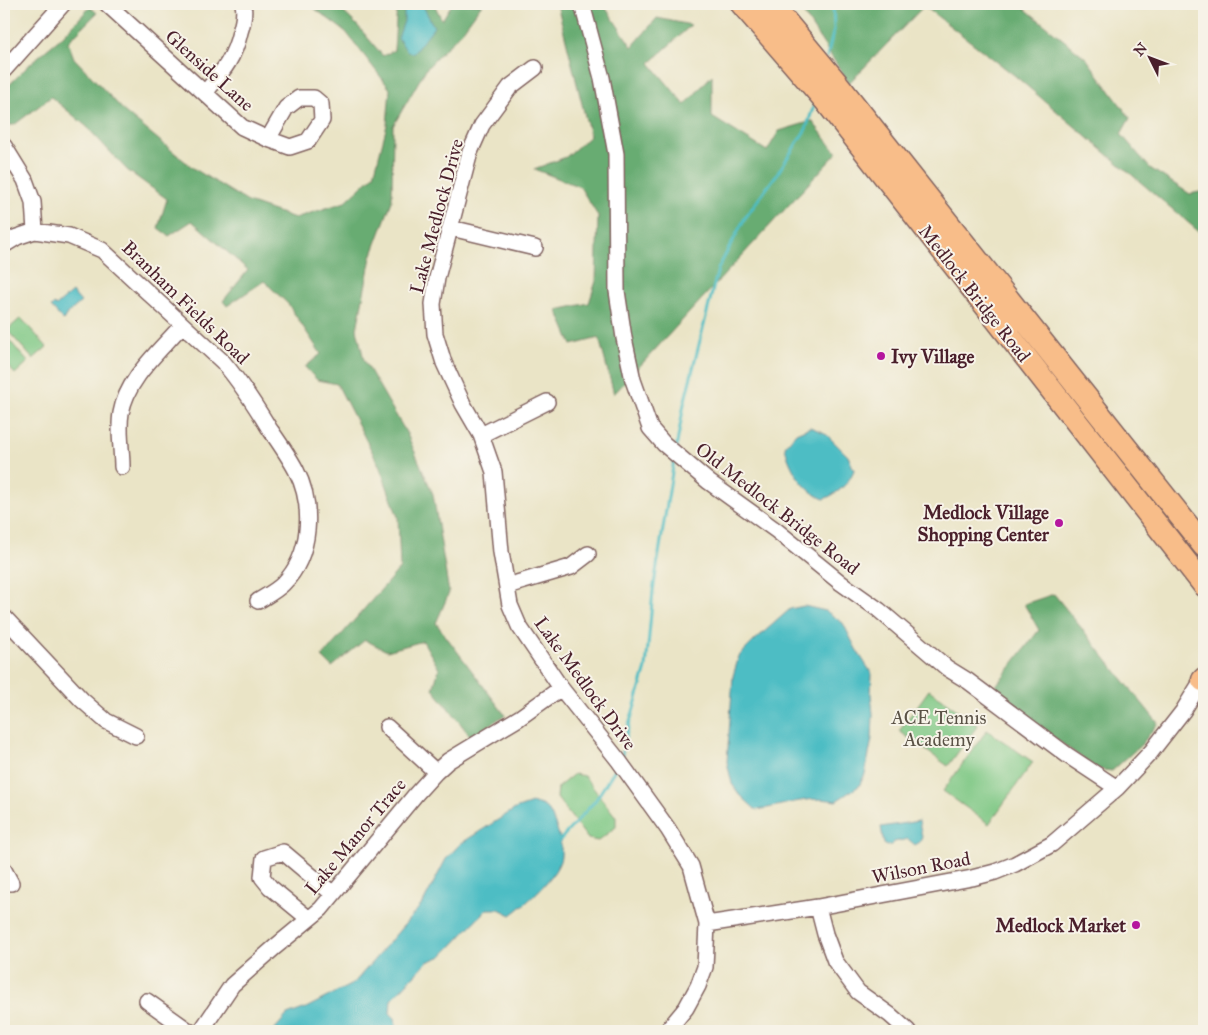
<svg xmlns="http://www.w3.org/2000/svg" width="1208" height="1035" viewBox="0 0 1208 1035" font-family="'IM FELL Great Primer',serif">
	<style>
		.green { fill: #7fc885; stroke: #647458 }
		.forest { fill: #67ac72; stroke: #58664e }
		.water { fill: #4ebdc4; stroke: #4c6e78 }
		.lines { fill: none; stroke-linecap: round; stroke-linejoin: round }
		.stream { stroke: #4ebdc4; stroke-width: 3 }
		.minor-casing { stroke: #826461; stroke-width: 18 }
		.highway-casing { stroke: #826461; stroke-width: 25 }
		.minor { stroke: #fff; stroke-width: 15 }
		.highway { stroke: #f8bd89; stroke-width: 22 }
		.poi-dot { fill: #b5179e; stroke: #f7f3e8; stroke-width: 2 }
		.labels { text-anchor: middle; stroke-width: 4; stroke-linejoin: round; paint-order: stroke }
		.street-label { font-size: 19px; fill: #4a1f2b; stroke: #f7f3e8 }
		.poi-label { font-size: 19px; font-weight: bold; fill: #4a1f2b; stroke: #f7f3e8; text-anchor: end }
		.park-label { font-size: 19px; fill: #5a5246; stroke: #f7f3e8 }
	</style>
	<rect width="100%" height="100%" fill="#f7f3e8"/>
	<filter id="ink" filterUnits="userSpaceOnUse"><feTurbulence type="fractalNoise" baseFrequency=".02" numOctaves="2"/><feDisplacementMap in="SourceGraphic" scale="10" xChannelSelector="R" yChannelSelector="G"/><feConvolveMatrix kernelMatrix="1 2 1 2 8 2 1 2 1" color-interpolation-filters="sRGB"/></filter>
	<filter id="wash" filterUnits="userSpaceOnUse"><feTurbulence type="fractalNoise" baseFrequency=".0096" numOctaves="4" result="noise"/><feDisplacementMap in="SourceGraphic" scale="20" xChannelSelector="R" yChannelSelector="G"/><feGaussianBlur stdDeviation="1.12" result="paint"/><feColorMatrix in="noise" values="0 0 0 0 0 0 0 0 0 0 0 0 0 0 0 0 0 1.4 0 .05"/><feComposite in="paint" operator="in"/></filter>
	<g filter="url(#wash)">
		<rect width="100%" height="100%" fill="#eae4c6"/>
		<!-- green -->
		<path class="green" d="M21 318 47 347 33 359 7 330Z
			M4 334 28 362 15 374 4 362Z
			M929 690 978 725 948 766 899 731Z
			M987 730 1033 762 989 824 943 791Z
			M574 774 584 776 616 817V827L598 841 588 839 557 798 558 787Z"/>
		<!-- forest -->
		<path class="forest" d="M314 4H335L357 25 383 56 394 50 397 4H434L442 20 452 4H482L463 30 426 69 393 126 392 201 371 257 357 329 364 360 407 434 433 494 449 593 436 623 505 715 471 737 433 689 439 669 423 641 387 651 365 640 332 667 322 657 400 568 398 517 379 465 337 384 317 380 305 367 321 354 288 304 264 281 227 306 223 301 248 270 192 221 169 236 158 228 167 199 127 170 86 126 51 97 14 125H4V93L10 84 33 61 62 37 90 7 97 13 68 42 74 58 126 113 193 168 248 202 295 218 345 202 374 175 387 125 390 89 346 32 315 9Z
			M557 4H603L632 47 657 18 691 25 650 63 685 105 712 75V117L767 151 779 131 812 121 837 153 614 394 599 338 572 345 557 310 589 303 596 281 598 216 580 187 534 169 566 157 590 136Z
			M797 4H1019L1086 58 1130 118 1121 134 1150 168 1190 194 1204 191V236L1014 75 924 6 849 83Z
			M1054 594 1158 723 1142 744 1112 771 1097 769 991 692 1039 630 1024 604Z"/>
		<!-- water -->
		<path class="water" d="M404 4H422L434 27 413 54 406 50 398 38 404 21Z
			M72 292 81 302 65 316 66 317 63 320 51 307 54 304 56 306Z
			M810 427 825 433 848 456 854 470C848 485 838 493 824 499 804 492 788 466 785 446L796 433Z
			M804 606 826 611 843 623 856 649 872 674 871 694 873 714 872 739 865 774 859 786 836 801C806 795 785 806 756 810L739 794 732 784 727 762 733 676 739 656 755 640 790 609Z
			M532 803C545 804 550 810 554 822 559 833 562 844 561 856 560 874 525 905 511 915L499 909H487L442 956 427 962 391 1000 390 1013 395 1018 396 1025 391 1031H273L287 1015 306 1008 354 983 423 903 446 859 460 844 515 809Z
			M919 821 922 837 920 842 915 845 908 839 894 842 892 845 887 846 884 844 881 827Z"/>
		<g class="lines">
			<!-- stream -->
			<path class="stream" d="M827 57 834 29 833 4
				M676 449 684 404 718 269 745 218 777 174 806 129 815 102
				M622 756 624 742 646 668 653 591 674 460
				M560 840 595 801 617 766"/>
		</g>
	</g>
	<g filter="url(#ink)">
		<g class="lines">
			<defs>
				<path id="minor" d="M107 4 242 127 268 139
					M582 4 602 78 616 154 617 291 624 338 633 380 650 428 664 444 709 482 777 531 841 583 879 610 947 668 968 681 1067 755 1117 788
					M535 68 510 87 482 125 470 152 437 278 433 304 435 334 444 363 463 404 481 435 494 472 501 552 510 605 519 626 561 688 619 761 668 829 691 866 707 924 705 967 698 986 686 1008 667 1031
					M4 70 63 4
					M205 93C222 72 234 59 240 32 243 23 245 13 243 4
					M299 98H314L321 104 322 120 308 141 290 147 268 139 286 108Z
					M4 146 25 180 33 202 35 231
					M451 228 535 248
					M4 245 17 237 35 231 69 236 102 250 223 362C241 383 255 405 269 428 278 441 288 455 296 470 314 505 312 555 283 584 276 591 266 596 258 601
					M481 435 547 402
					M122 467C122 450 118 430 121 413 127 378 160 351 182 325
					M507 586 571 567 588 554
					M4 617 82 700 106 721 136 736
					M387 727 436 772
					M4 870 11 883
					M818 907 825 934 835 961 858 992 890 1015 908 1031
					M309 919 270 887 262 877 264 858 283 852 333 894
					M707 924 818 907 972 878 995 872 1015 864 1052 844 1117 788 1151 752 1183 711 1204 677
					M147 1001 189 1031
					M201 1031 232 985 275 947 321 909 416 794 436 772 448 761 519 718 561 688"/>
				<path id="highway" d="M742 4 825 100 1204 585
					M771 4 836 82 1204 546
					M1203 680 1204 679"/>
			</defs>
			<!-- minor casing -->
			<use href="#minor" class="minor-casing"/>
			<!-- highway casing -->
			<use href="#highway" class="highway-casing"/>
			<!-- minor -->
			<use href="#minor" class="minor"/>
			<!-- highway -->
			<use href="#highway" class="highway"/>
		</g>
	</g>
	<!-- markers -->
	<g class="poi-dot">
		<circle cx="881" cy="356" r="5"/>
		<circle cx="1059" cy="523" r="5"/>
		<circle cx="1136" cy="925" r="5"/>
	</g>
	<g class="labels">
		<!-- street labels -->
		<g class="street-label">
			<text transform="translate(210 70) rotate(42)" y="7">Glenside Lane</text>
			<text transform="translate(436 216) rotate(-75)" y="7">Lake Medlock Drive</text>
			<text transform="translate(975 293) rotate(52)" y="7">Medlock Bridge Road</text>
			<text transform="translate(186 302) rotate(44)" y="7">Branham Fields Road</text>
			<text transform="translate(778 508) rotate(38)" y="7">Old Medlock Bridge Road</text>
			<text transform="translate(586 683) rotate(54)" y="7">Lake Medlock Drive</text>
			<text transform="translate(355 836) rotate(-50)" y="7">Lake Manor Trace</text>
			<text transform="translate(921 867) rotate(-11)" y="7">Wilson Road</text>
		</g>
		<!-- poi labels -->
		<g class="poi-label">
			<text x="891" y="363" text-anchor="start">Ivy Village</text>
			<text x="1049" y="519">Medlock Village<tspan x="1049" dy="22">Shopping Center</tspan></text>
			<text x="1126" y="932">Medlock Market</text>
		</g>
		<!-- park labels -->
		<g class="park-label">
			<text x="939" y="724">ACE Tennis<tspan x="939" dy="22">Academy</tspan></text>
		</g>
	</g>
	<!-- margin -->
	<rect width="1208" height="1035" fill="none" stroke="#f7f3e8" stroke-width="20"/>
	<!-- north arrow -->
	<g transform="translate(1150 58) rotate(312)" stroke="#f7f3e8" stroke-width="4" paint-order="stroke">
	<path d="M0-4L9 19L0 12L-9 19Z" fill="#4a1f2b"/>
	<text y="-8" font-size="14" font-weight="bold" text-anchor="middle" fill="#4a1f2b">N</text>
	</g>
</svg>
